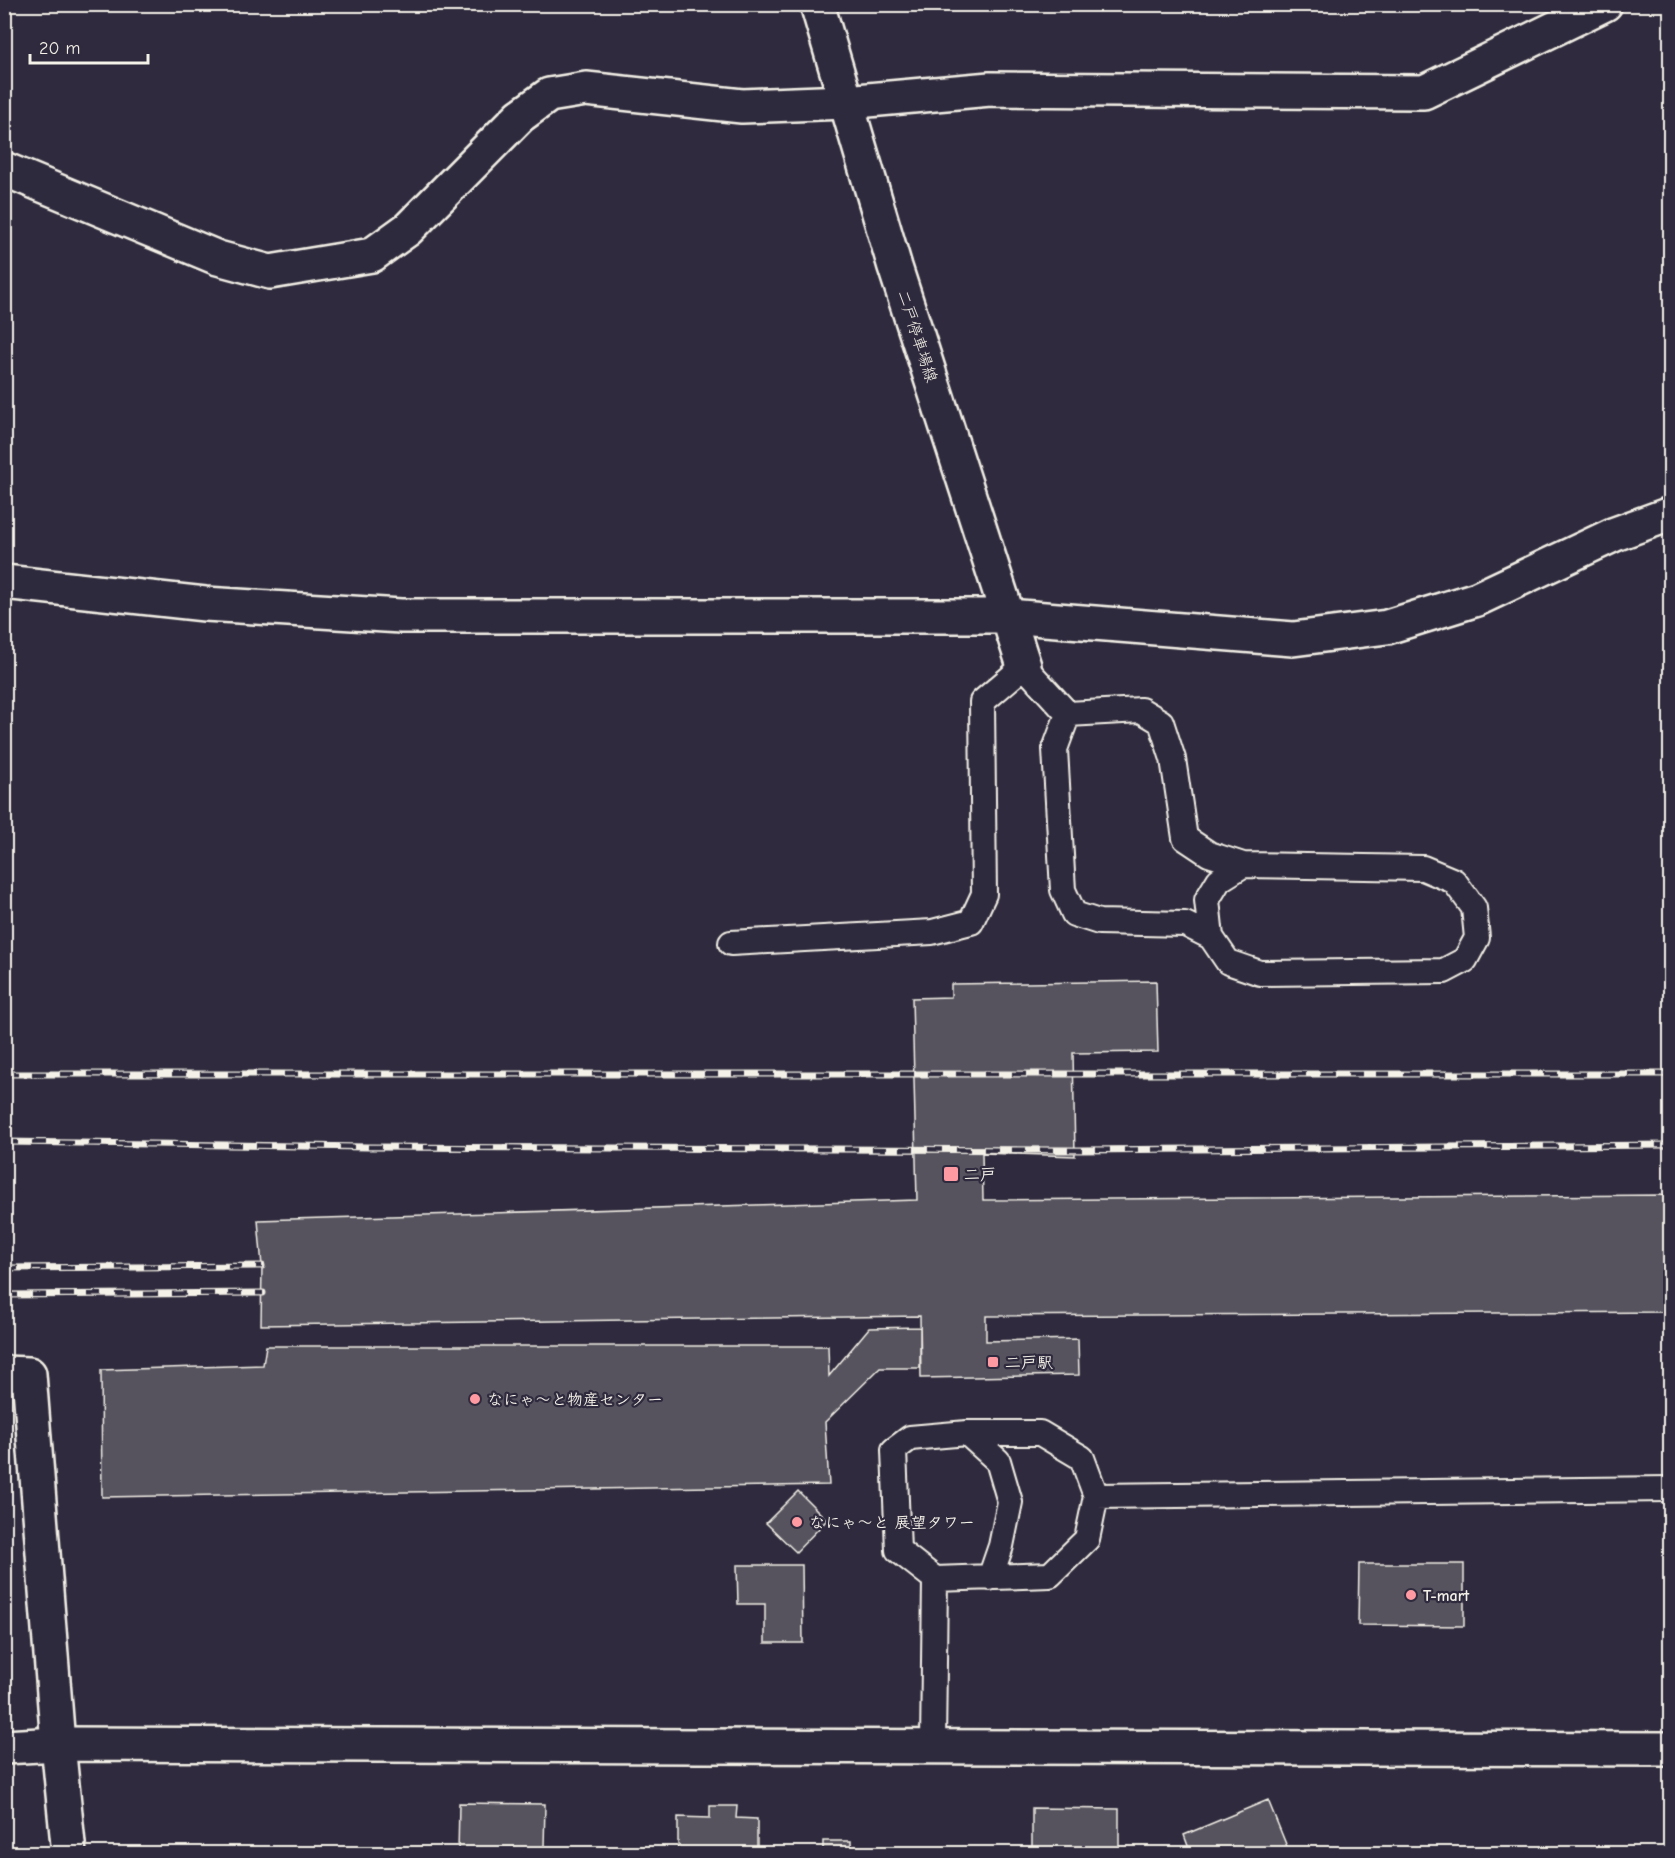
<svg xmlns="http://www.w3.org/2000/svg" width="1675" height="1858" viewBox="0 0 1675 1858" font-family="'Comic Neue','Klee One',sans-serif">
	<style>
		.building { fill: #56525f; stroke: #f4f1e8; stroke-width: 1.5 }
		.lines { fill: none; stroke-linecap: round; stroke-linejoin: round }
		.service-casing { stroke: #f4f1e8; stroke-width: 28 }
		.minor-casing { stroke: #f4f1e8; stroke-width: 38 }
		.tertiary-casing { stroke: #f4f1e8; stroke-width: 38 }
		.secondary-casing { stroke: #f4f1e8; stroke-width: 38 }
		.service { stroke: #2f2a3d; stroke-width: 24 }
		.minor { stroke: #2f2a3d; stroke-width: 33 }
		.tertiary { stroke: #2f2a3d; stroke-width: 33 }
		.secondary { stroke: #2f2a3d; stroke-width: 33 }
		.rail-casing { stroke: #f4f1e8; stroke-width: 7 }
		.rail { stroke: #2f2a3d; stroke-width: 4.5; stroke-dasharray: 14; stroke-linecap: butt }
		.poi-dot { fill: #ff9aa2; stroke: #2f2a3d; stroke-width: 2 }
		.labels { text-anchor: middle; stroke-width: 4.5; stroke-linejoin: round; paint-order: stroke }
		.street-label { font-size: 16px; fill: #f4f1e8; stroke: #2f2a3d }
		.poi-label { font-size: 16px; font-weight: bold; fill: #f4f1e8; stroke: #2f2a3d; text-anchor: start }
	</style>
	<rect width="100%" height="100%" fill="#2f2a3d"/>
	<filter id="ink" filterUnits="userSpaceOnUse"><feTurbulence type="fractalNoise" baseFrequency=".0167" numOctaves="2"/><feDisplacementMap in="SourceGraphic" scale="12" xChannelSelector="R" yChannelSelector="G"/><feConvolveMatrix kernelMatrix="1 2 1 2 8 2 1 2 1" color-interpolation-filters="sRGB"/></filter>
	<g filter="url(#ink)">
		<!-- building -->
		<path class="building" d="M1156 981 1158 1052 1073 1053 1075 1156 982 1153 983 1200 1670 1195V1312L986 1316V1341L1078 1339 1079 1375 921 1378 920 1316 261 1325 262 1266 258 1220 917 1200 912 998 951 997V984Z
			M920 1327V1368H880L825 1422 829 1485 102 1497 101 1370 263 1365 266 1346H828L829 1376 869 1328Z
			M798 1491 827 1520 796 1552 766 1523Z
			M1359 1564H1464V1626L1358 1625Z
			M737 1565H802L803 1643H765V1604H738Z
			M1268 1800 1290 1854H1191L1184 1835Z
			M459 1803 545 1804 544 1848H494V1854H458Z
			M710 1806H737L736 1818 757 1819V1854H678V1817L710 1818Z
			M1032 1808 1119 1809V1854H1032Z
			M823 1841H851V1854H823Z"/>
		<g class="lines">
			<defs>
				<path id="service" d="M1211 937 1207 900 1219 880 1243 865
					M731 943 932 932 971 922 984 894 982 702 1024 666 1068 714 1141 710 1161 722 1173 759 1185 838 1209 854 1243 865 1423 868 1454 881 1474 908 1477 938 1465 960 1444 971 1260 973 1228 962 1211 937 1185 924 1099 922 1074 914 1063 890 1055 749 1068 714
					M967 1433 998 1461 1010 1502 1001 1546 990 1578
					M1096 1496 1670 1489
					M933 1745 935 1579 898 1550 894 1450 910 1438 967 1433H1040L1082 1458 1096 1496 1087 1539 1050 1575 935 1579"/>
				<path id="minor" d="M4 169 218 258 270 272 372 255 408 229 520 116 549 95 586 89 742 106 846 102 990 89 1424 92 1605 4
					M4 582 205 604 401 616H1007
					M4 1373 29 1374 58 1744 69 1854"/>
				<path id="tertiary" d="M1007 616 1293 639 1387 627 1477 599 1615 534 1670 514
					M4 1747 58 1744 1670 1749"/>
				<path id="secondary" d="M817 4 895 267 1024 666"/>
			</defs>
			<!-- service casing -->
			<use href="#service" class="service-casing"/>
			<!-- minor casing -->
			<use href="#minor" class="minor-casing"/>
			<!-- tertiary casing -->
			<use href="#tertiary" class="tertiary-casing"/>
			<!-- secondary casing -->
			<use href="#secondary" class="secondary-casing"/>
			<!-- service -->
			<use href="#service" class="service"/>
			<!-- minor -->
			<use href="#minor" class="minor"/>
			<!-- tertiary -->
			<use href="#tertiary" class="tertiary"/>
			<!-- secondary -->
			<use href="#secondary" class="secondary"/>
			<defs>
				<path id="rail" d="M4 1074H1670
					M4 1142 368 1147 1080 1150 1670 1145
					M4 1268 262 1266
					M4 1295 263 1293"/>
			</defs>
			<!-- rail casing -->
			<use href="#rail" class="rail-casing"/>
			<!-- rail -->
			<use href="#rail" class="rail"/>
		</g>
	</g>
	<!-- markers -->
	<g class="poi-dot">
		<rect x="943" y="1166" width="16" height="16" rx="3"/>
		<rect x="987" y="1356" width="12" height="12" rx="3"/>
		<circle cx="475" cy="1399" r="6"/>
		<circle cx="797" cy="1522" r="6"/>
		<circle cx="1411" cy="1595" r="6"/>
	</g>
	<g class="labels">
		<!-- street labels -->
		<g class="street-label">
			<text transform="translate(918 336) rotate(72)" y="6">二戸停車場線</text>
		</g>
		<!-- poi labels -->
		<g class="poi-label">
			<text x="964" y="1180">二戸</text>
			<text x="1005" y="1368">二戸駅</text>
			<text x="487" y="1405">なにゃ～と物産センター</text>
			<text x="809" y="1528">なにゃ～と 展望タワー</text>
			<text x="1423" y="1601">T-mart</text>
		</g>
	</g>
	<!-- margin -->
	<rect width="1675" height="1858" fill="none" stroke="#2f2a3d" stroke-width="24"/>
	<rect x="12" y="12" width="1651" height="1834" fill="none" stroke="#f4f1e8" stroke-width="2" filter="url(#ink)"/>
	<!-- scale -->
	<path d="M30 54v9h118v-9" fill="none" stroke="#f4f1e8" stroke-width="3"/>
	<text x="39" y="54" font-size="18" fill="#f4f1e8" stroke="#2f2a3d" stroke-width="4.5" paint-order="stroke">20 m</text>
</svg>
